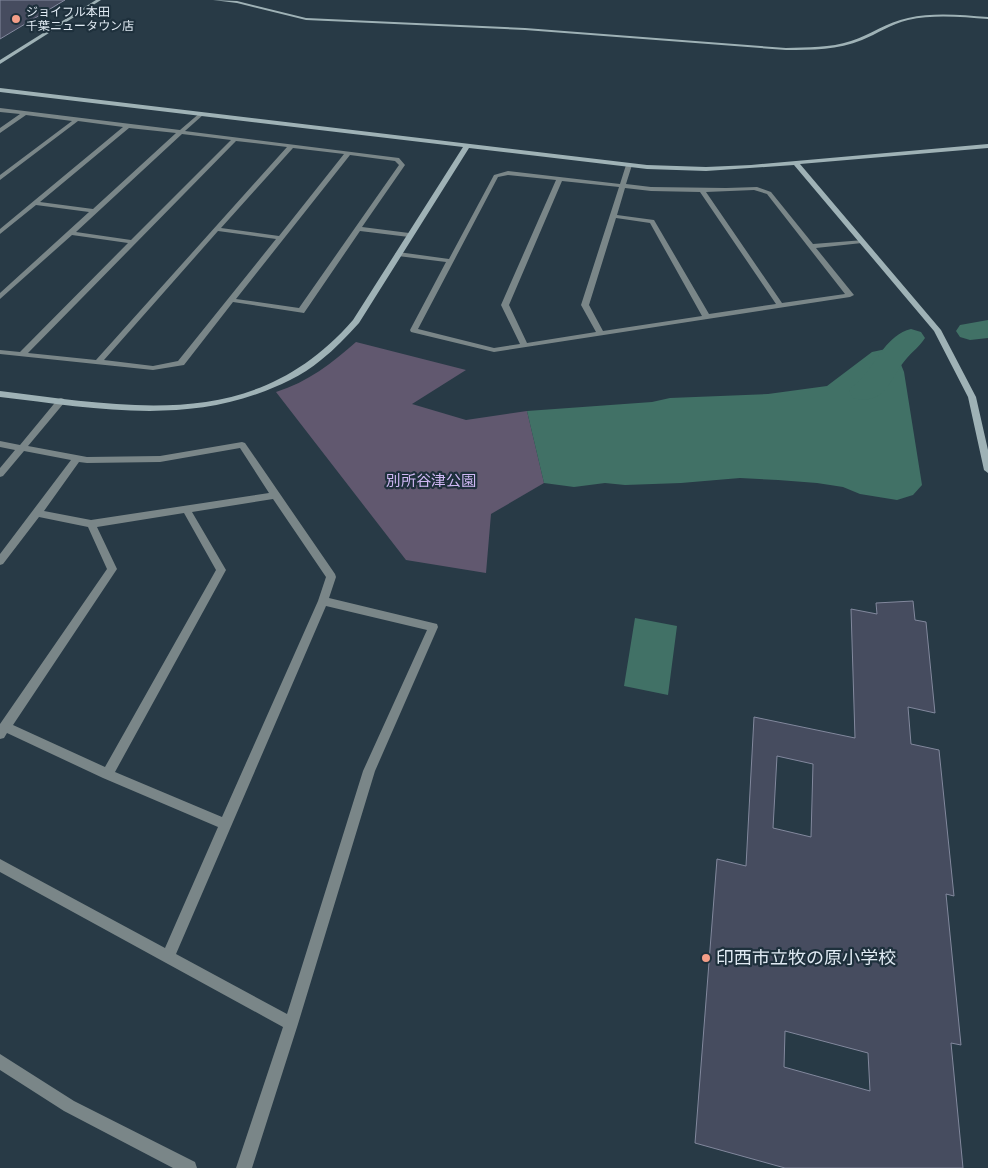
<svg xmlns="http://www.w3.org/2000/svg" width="988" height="1168" viewBox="0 0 988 1168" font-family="'IBM Plex Sans','Noto Sans JP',sans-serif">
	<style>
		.green { fill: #61586f }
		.water { fill: #417166 }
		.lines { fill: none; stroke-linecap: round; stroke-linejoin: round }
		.river { fill: #417166; fill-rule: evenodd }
		.building { fill: #464c5f; stroke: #82889d; fill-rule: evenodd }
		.street { fill: #7a8688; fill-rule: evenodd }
		.secondary { fill: #9fb2b6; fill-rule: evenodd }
		.poi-dot { fill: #f49e88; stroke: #1e303c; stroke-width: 2 }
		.labels { text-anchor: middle; stroke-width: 4.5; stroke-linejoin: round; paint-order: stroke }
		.far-poi-label { font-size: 12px; fill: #e0eaf3; stroke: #1e303c; text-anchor: start }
		.park-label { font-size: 15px; fill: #cfb8f4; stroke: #1e303c }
		.near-poi-label { font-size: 18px; fill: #e0eaf3; stroke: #1e303c; text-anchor: start }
	</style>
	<rect width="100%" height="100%" fill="#283a46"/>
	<!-- green -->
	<path class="green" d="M356 342 466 370 412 404 466 420 527 411 544 483 491 514 486 573 406 560 276 392C308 382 332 363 356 342Z"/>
	<!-- water -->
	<path class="water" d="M886 349 896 352 904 372 922 485 913 495 897 500 860 494 843 487 817 483 778 480 740 478 681 483 625 485 605 483 574 487 544 483 527 411 652 402 670 398 768 394 827 386 872 352Z
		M635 618 677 626 668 695 624 686Z"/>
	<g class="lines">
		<!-- river -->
		<path class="river" d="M988 320V338L970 340 960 337 956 331 960 325Z
			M911 329 921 332 925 338C920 346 913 351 907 358 890 377 886 407 853 398L849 391C853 385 858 383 862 378 878 360 887 335 911 329Z"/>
	</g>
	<!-- building -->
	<path class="building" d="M0 0H65L0 39Z
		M913 601 915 620 926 622 935 713 908 707 911 744 939 750 954 896 946 894 961 1045 951 1043 963 1168H785L695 1143 717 859 746 866 754 717 855 738 851 609 877 614 876 603ZM777 756 813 764 811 837 773 828ZM785 1031 868 1053 870 1091 784 1067Z"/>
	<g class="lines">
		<!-- street -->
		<path class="street" d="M0 108 180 130 201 112 204 114 203 115 185 131 399 158 405 165 362 227 409 233 412 235 409 237 360 231 304 313 233 302 184 365 153 370 0 354V350L20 352 128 243 72 235 0 299V293L89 212 36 205 0 234V229L123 127 78 121 0 180V175L72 121 26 115 0 133V128L20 114 0 112ZM129 128 176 133 93 209 40 202ZM182 134 231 140 131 240 76 232ZM236 141 287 147 96 360 28 353ZM293 148 344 154 279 236 221 228ZM350 155 395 161 399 165 299 308 236 299ZM218 231 276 239 178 361 153 366 104 360Z
			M629 163 632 165 626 184 651 187 726 188 757 187 771 192 813 244 864 240V242L862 243 816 248 854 295 850 297 494 352 411 332 410 330 446 262 398 256 395 254 398 252 449 259 494 175 508 171 620 184 626 165ZM508 175 556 180 501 305 520 344 494 348 418 329 498 177ZM562 181 619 187 581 305 596 332 527 343 509 305ZM625 188 651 191 700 192 776 304 709 314 654 220 617 215ZM754 190 767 194 845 294 782 303 706 192ZM616 218 650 223 702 316 603 331 589 305Z
			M61 398 64 399V403L28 446 87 457 160 456 242 442 245 443 335 574 336 577 329 598 433 623 437 624 438 627 375 771 298 1024 252 1168H236L283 1027 0 872V859L165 948 218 827 103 778 7 733 4 738 0 739V724L107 569 88 527 39 517 3 564 0 565V554L71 460 24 451 3 476 0 477V468L15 450 0 447V441L20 445 58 399ZM240 448 269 493 91 520 44 511 79 462 87 463 160 462ZM273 499 326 577 318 601 222 817 115 772 226 570 192 512ZM184 513 216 570 105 767 13 725 117 569 97 527ZM326 606 427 630 363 771 287 1014 176 954Z
			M0 1054 74 1101 195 1162 197 1168H173L64 1111 0 1070Z"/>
		<!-- secondary -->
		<path class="secondary" d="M96 0H101L0 64V60Z
			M213 0 237 1 306 18 525 28 786 48C808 47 830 48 851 41 870 35 887 22 908 18 934 12 961 15 988 17V19C962 17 934 14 908 20 891 24 877 34 862 40 838 50 812 50 786 50L525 30 306 20 237 3Z
			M0 88 647 165 706 167 751 165 988 144V148L800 164 941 330 976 397 988 450V473L984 470 968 397 934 331 794 165 706 171 647 169 469 148 359 323C347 336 335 349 321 360 302 376 279 386 257 394 173 424 86 407 0 397V391C132 407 255 433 353 320L463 147 0 92Z"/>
	</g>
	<!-- markers -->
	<g class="poi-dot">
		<circle cx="16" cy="19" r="5"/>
		<circle cx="706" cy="958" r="5"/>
	</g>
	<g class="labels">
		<!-- far-poi labels -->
		<g class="far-poi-label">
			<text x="26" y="16">ジョイフル本田<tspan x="26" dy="14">千葉ニュータウン店</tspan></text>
		</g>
		<!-- park labels -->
		<g class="park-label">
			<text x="431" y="486">別所谷津公園</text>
		</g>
		<!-- near-poi labels -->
		<g class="near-poi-label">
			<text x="716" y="964">印西市立牧の原小学校</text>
		</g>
	</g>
</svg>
